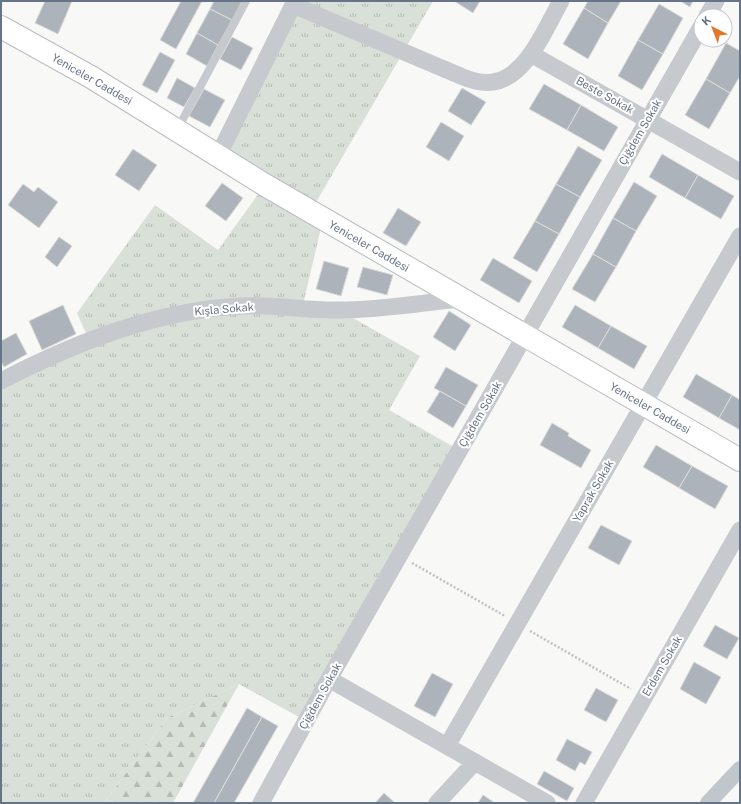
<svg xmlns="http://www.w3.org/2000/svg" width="741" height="804" viewBox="0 0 741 804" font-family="'Public Sans',sans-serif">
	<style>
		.grass { fill: url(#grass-tufts) }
		.forest { fill: url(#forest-firs) }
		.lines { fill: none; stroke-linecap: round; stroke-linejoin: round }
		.canal { stroke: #bfc7cd; stroke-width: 16 }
		.building { fill: #adb3ba; stroke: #dadad8 }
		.secondary-casing { stroke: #b8bcc2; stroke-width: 24 }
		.path { stroke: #c0c1c4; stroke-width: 2.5; stroke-dasharray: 2 2; stroke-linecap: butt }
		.lane { stroke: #c6c9cd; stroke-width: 8 }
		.street { stroke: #c6c9cd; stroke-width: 17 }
		.secondary { stroke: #fff; stroke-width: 22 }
		.labels { text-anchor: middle; stroke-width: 4; stroke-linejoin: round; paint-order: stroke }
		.street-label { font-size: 11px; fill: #677386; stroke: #fff }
	</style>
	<defs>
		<pattern id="grass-tufts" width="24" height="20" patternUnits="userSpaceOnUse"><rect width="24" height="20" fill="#d9e0d7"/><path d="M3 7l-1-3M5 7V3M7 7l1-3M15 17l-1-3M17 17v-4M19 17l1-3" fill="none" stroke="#b4bab4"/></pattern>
		<pattern id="forest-firs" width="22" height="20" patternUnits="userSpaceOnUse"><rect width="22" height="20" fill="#d9e0d7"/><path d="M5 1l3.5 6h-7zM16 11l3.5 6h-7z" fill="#b4bab4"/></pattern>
	</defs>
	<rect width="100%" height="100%" fill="#f8f8f6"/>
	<!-- grass -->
	<path class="grass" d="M283 1H433L311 211 323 219 302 309 339 310 420 356 389 410 459 450 306 721 239 684 167 718 104 803H1V381L89 340 77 313 155 205 218 250 264 186 218 156 292 5Z"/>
	<!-- forest -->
	<path class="forest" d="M239 684 173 803H104L167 718Z"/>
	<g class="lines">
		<!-- canal -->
		<path class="canal" d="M708 803 740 769"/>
	</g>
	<!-- building -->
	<path class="building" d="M45 1H72L58 34 35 23Z
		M181 1H202L176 49 160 40Z
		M214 1H242L232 20 210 9Z
		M454 1H480L473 13Z
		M588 1H621L608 23 584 8Z
		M680 1H693L690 7Z
		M659 4 683 18 663 54 638 40Z
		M584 8 608 23 588 59 563 44Z
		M210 9 232 20 218 45 197 33Z
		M197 33 218 45 207 66 186 54Z
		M232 37 253 48 241 70 220 59Z
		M638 40 663 54 642 90 618 76Z
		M726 43 740 51V76L730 93 706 79Z
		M160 52 175 60 157 93 142 85Z
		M177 78 195 88 184 107 167 98Z
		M706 79 730 93 709 129 685 115Z
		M544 84 581 105 567 130 529 109Z
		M462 88 486 102 471 125 448 111Z
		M204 89 225 100 210 127 189 116Z
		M581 105 618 127 604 151 567 130Z
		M441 122 464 136 449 161 426 147Z
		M578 146 602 160 580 197 556 184Z
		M133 149 157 165 139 191 115 175Z
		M662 154 698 175 685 198 649 177Z
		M698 175 734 196 721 219 685 198Z
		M634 182 657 196 636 231 613 218Z
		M222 183 243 198 226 221 205 206Z
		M23 184 34 192 38 187 58 202 39 228 8 205Z
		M556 184 580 197 559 234 535 221Z
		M398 208 421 222 406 246 383 233Z
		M613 218 636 231 616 267 593 254Z
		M535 221 559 234 537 272 513 258Z
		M59 237 72 246 57 267 45 257Z
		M593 254 616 267 595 302 572 289Z
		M493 258 532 281 519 303 480 280Z
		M324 261 349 268 341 296 316 289Z
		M363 267 393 275 387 295 357 287Z
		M63 305 76 334 42 350 29 321Z
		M575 305 611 326 598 348 562 327Z
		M449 311 471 325 455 351 433 337Z
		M611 326 647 346 634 369 598 348Z
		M16 333 27 354 4 367 1 361V341Z
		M446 367 478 385 466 406 434 388Z
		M696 374 732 395 719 418 683 397Z
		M440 391 466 406 453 428 427 412Z
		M732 395 740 400V430L719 418Z
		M552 423 569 433 568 436 591 450 581 468 540 445Z
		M656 445 692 466 679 488 643 467Z
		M692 466 728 486 715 509 679 488Z
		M601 525 632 541 619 565 588 548Z
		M715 625 739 638 727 659 703 646Z
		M694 662 721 677 706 704 680 689Z
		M432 673 453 684 435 717 414 706Z
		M596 688 618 700 606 722 584 710Z
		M247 708 262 717 214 803H193Z
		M262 717 278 726 234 803H214Z
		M567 739 592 752 585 765 580 762 575 771 556 760Z
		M544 771 574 788 567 801 537 784Z
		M384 793 395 803H375Z
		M483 795 495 803H478Z"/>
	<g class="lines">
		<defs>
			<path id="secondary" d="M1 27 91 77 265 185 740 460"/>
		</defs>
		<!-- secondary casing -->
		<use href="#secondary" class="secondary-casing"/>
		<!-- path -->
		<path class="path" d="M412 563 505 616
			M530 631 631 689"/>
		<!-- lane -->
		<path class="lane" d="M177 130 246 1"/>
		<!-- street -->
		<path class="street" d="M707 16 716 1
			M531 54 740 172
			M218 156 293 5 463 77C473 81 483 84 493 82 527 77 546 27 561 1
			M1 381C76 342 157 310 242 306 275 304 307 311 339 310 380 310 420 303 460 299
			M329 679 547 803
			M447 746 740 236
			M261 803 329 679 701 27
			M437 803 475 762
			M584 803 740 530"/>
		<!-- secondary -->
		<use href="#secondary" class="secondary"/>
	</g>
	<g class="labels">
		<!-- street labels -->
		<g class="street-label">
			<text transform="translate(92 79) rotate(30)" y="4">Yeniceler Caddesi</text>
			<text transform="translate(605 95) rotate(29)" y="4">Beste Sokak</text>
			<text transform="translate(640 132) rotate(-60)" y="4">Çiğdem Sokak</text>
			<text transform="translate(369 246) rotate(30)" y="4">Yeniceler Caddesi</text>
			<text transform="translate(224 309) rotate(-5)" y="4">Kışla Sokak</text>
			<text transform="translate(650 408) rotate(30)" y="4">Yeniceler Caddesi</text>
			<text transform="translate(480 414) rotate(-60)" y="4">Çiğdem Sokak</text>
			<text transform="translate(593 491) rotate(-60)" y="4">Yaprak Sokak</text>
			<text transform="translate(662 666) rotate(-60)" y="4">Erdem Sokak</text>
			<text transform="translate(320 696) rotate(-61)" y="4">Çiğdem Sokak</text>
		</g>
	</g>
	<!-- border -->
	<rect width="741" height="804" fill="none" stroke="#677386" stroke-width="4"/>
	<!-- north arrow -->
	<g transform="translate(713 28) rotate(318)"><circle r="19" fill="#ffffff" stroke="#c2c7cf"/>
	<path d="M0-3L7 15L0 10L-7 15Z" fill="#e3762b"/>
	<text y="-6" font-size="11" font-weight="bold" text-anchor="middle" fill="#677386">K</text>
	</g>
</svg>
